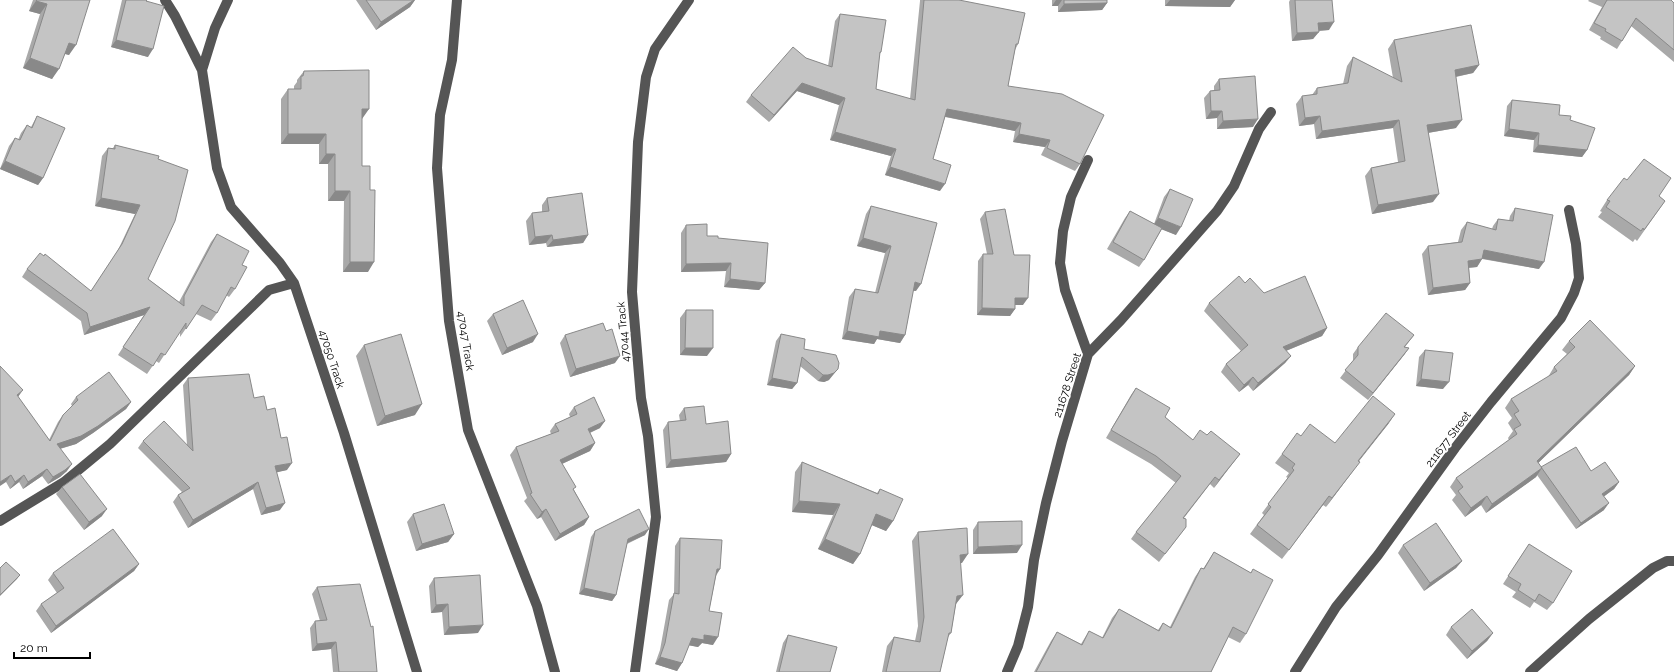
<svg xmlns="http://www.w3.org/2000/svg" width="1674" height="672" viewBox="0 0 1674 672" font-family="Raleway,sans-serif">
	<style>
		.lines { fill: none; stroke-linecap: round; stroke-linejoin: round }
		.minor { stroke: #555; stroke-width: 10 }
		.wall { fill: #a9a9a9 }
		.shaded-wall { fill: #898989 }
		.building { fill: #c4c4c4; stroke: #898989 }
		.labels { text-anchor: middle; stroke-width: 3.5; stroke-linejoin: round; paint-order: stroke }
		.street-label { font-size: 11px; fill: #000; stroke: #fff }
	</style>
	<rect width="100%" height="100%" fill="#fff"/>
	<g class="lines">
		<!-- minor -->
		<path class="minor" d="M165 0 175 16 202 70 217 168 231 207 280 263 294 283 344 433 417 672
			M457 0 452 60 440 115 437 168 449 321 468 430 537 606 555 672
			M202 70 215 28 228 0
			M1088 354 1065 290 1060 263 1063 231 1071 197 1088 160
			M0 521 64 482 110 444 269 290 294 283
			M635 672 656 517 648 436 641 398 632 292 638 142 646 77 655 49 689 0
			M1007 672 1018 646 1028 607 1034 560 1046 503 1062 441 1088 354 1121 320 1217 211 1234 186 1259 129 1271 112
			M1295 672 1336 607 1378 555 1455 448 1491 402 1561 318 1574 293 1579 278 1576 244 1569 210
			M1530 672 1589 619 1653 568 1667 561H1674"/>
	</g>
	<!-- wall -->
	<path class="wall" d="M33 0H90L69 55 65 54 52 79 23 68 40 14 29 11Z
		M122 0H147L148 57 111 47Z
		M356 0H415L410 7 376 30Z
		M920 0H959L1018 44 1015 50 1008 86 1080 164 1075 171 1041 155 1045 147 1013 142 1015 131 945 117 933 159 940 191 885 175 891 156 830 140 839 105 797 91 769 122 746 102 751 95 806 58 828 66 835 21 840 14 881 52 879 55 876 89 910 99 920 1Z
		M1052 0H1107V3L1102 10 1058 12V6H1052Z
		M1165 0H1235L1230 7 1165 6Z
		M1290 0H1295L1329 30 1319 31 1313 39 1292 41 1289 2Z
		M1589 0H1671L1674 3V62L1631 26 1622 41 1617 49 1600 39 1601 37 1589 30 1602 7 1588 1Z
		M1394 40 1479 65 1473 73 1456 77V128L1428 133 1433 202 1372 214 1365 176 1371 168 1398 162 1393 128 1316 139 1314 124 1299 126 1296 104 1302 96 1312 95 1317 88 1343 84 1347 66 1353 57 1393 78 1388 49Z
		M304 71 362 119V166L368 272H343L344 201H328V164H319V144H281V99L288 89H294V86L297 82V80Z
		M1219 79 1253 127 1217 129V118L1206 119 1204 98 1210 91 1214 90V86Z
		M1512 100 1559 115 1570 120 1587 150 1582 157 1533 152 1534 140 1504 136 1507 106Z
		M37 116 43 178 38 185 0 169 9 146 15 138 18 140 21 133 27 125 31 127Z
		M115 145 158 159 148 279 179 302 211 242 217 234 242 265 235 289 229 297 226 295 217 313 211 321 196 314 180 337V331L159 363 156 361 147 374 118 355 144 315 84 335 81 321 22 277 27 269 91 291 117 252 135 214 95 206 102 156 108 148H113Z
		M1627 180 1659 196 1665 201 1637 241 1635 239 1633 242 1598 217 1602 212 1600 211 1607 200Z
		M1170 189 1176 235 1162 229 1144 260 1139 267 1107 249 1125 218 1130 211 1154 224 1164 197Z
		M547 198 588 235 583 243 547 247 546 243 529 245 526 221 532 213 542 212V205Z
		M871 206 916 291H913L905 335 900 343 877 339 874 344 842 339 849 297 855 289 875 293 885 253 857 246 866 214Z
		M1515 208 1539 269 1482 259 1477 267 1469 268 1470 283 1465 290 1428 295 1422 254 1428 246 1458 242 1461 230 1467 222 1492 229 1493 226 1498 219 1509 221 1510 216Z
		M985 212 1023 305H1015V309L1010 316 977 315 978 261 983 254H987L980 219Z
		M686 225 707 236 718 238 765 283 759 290 724 287 726 271 681 272V233Z
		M1245 283 1327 328 1322 336 1286 351 1291 356 1285 363 1253 391 1248 385 1239 392 1221 372 1226 364 1241 351 1204 311 1209 303Z
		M686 310 707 356 680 355V318Z
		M493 314 533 342 502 355 487 321Z
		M606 331 615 363 570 377 560 343 565 335Z
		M781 334 804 349 829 380 824 382 818 381 800 366 797 383 792 389 767 385 776 341Z
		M1414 335 1405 347 1409 348 1404 355 1368 400 1340 378 1353 361V354L1358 347Z
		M1569 341 1635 366 1629 375 1538 463 1541 467 1591 471 1619 482 1614 489 1604 496V510L1576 529 1537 475 1536 477 1486 513 1481 505 1465 517 1452 500 1456 495 1450 487 1456 478 1509 440 1508 438 1513 431 1508 423 1512 418 1505 408 1511 399 1548 377 1554 367 1567 354 1562 350Z
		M364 345 415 415 377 426 356 356Z
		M1425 350 1443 389 1416 386 1419 357Z
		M188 378 254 398 267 410 287 470 276 472 280 510 261 515 253 489 188 528 173 502 178 495 182 492 138 448 143 441 187 445 183 385Z
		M1136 388 1165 417 1193 440 1207 435 1240 454 1214 488 1210 484 1184 518 1186 527 1159 562 1131 539 1136 532 1176 483 1151 464 1106 438 1131 395Z
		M18 397 49 440 58 422 63 415 72 406 71 404 76 397 131 402 126 409 93 433 76 444 60 449 67 471 60 477 48 484 42 476 23 489 19 482 10 489 6 482Z
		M574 407 600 428 590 433 595 443 590 451 562 464 574 490 589 517 584 525 555 541 541 517 537 519 524 501 527 498 510 455 516 447 551 434 550 431 555 424 570 417 569 414Z
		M684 408 706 424 731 454 726 462 666 468 663 430 668 422 680 421 679 415Z
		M1389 423 1358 461 1353 471 1326 507 1323 505 1282 559 1250 534 1264 515 1262 513 1288 478 1286 477 1289 473 1275 463 1282 454 1301 436 1335 443Z
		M802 462 877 493 880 489 893 521 886 531 872 525 860 554 853 564 818 549 833 515 792 512 795 472Z
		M62 487 102 516 84 530 56 494Z
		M413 514 454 534 448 542 416 551 407 522Z
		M978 522 1017 553 973 554V530Z
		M595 531 645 535 627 544 616 595 612 601 579 594 591 537Z
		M918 532 962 563H960L956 604 951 633 948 637 940 672H882L887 646 894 637 915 641 918 626 912 541Z
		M680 538 720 569 716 576 709 611 713 645 702 643 698 647 689 645 682 663 677 671 655 664 660 650 669 600 674 594 675 546Z
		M1529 544 1553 603 1547 610 1534 602 1530 608 1512 597 1516 592 1503 584Z
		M1403 545 1462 561 1456 568 1424 591 1398 553Z
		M1214 552 1251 573 1253 569 1246 634 1240 643 1228 637 1211 672H1034L1051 641 1057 632 1081 644 1089 631 1102 638 1112 618 1119 609 1158 630 1163 623 1170 627 1195 577 1201 568 1203 569Z
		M139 564 134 571 51 633 36 611 41 604 57 593 48 580 53 573Z
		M434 578 478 633 444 635 442 612 431 613 429 586Z
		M317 587 377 672H333L331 649 312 651 310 628 315 621H320L312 594Z
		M1451 627 1493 633 1487 641 1467 659 1446 635Z
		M788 635 830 672H776L783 643Z"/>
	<!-- shaded-wall -->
	<path class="shaded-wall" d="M414 0H415L410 7 376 30 381 22Z
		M1056 0H1062L1058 6H1052Z
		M1170 0H1235L1230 7 1165 6Z
		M36 1 47 4 40 14 29 11Z
		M1107 3 1102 10 1058 12 1064 4Z
		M1334 22 1329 30 1313 31 1318 23Z
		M1319 32 1313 39 1292 41 1297 33Z
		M116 40 153 49 148 57 111 47Z
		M69 43 76 45 69 55 62 53Z
		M30 58 59 69 52 79 23 68Z
		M1479 65 1473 73 1449 78 1455 70Z
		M802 83 845 98 839 105 797 91 769 122 774 115Z
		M362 109H369L362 119Z
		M947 109 1021 123 1015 131 942 116Z
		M1211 111H1222L1217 118 1206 119Z
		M1320 116 1314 124 1299 126 1305 118Z
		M1258 119 1253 127 1217 129 1223 121Z
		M1399 120 1393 128 1316 139 1322 131Z
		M1462 120 1456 128 1421 134 1427 125Z
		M1509 129 1539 133 1534 140 1504 136Z
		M835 132 896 149 891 156 830 140Z
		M288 134H326L319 144H281Z
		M1019 134 1050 140 1045 147 1013 142Z
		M1538 145 1587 150 1582 157 1533 152Z
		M326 154H335L328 164H319Z
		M5 161 43 178 38 185 0 169Z
		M890 167 945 184 940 191 885 175Z
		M335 191H350L344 201H328Z
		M1439 194 1433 202 1372 214 1378 205Z
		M101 198 140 205 135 214 95 206Z
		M1158 218 1181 227 1176 235 1153 226Z
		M552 235 546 243 529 245 535 237Z
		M588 235 583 243 547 247 553 240Z
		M863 238 891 246 885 253 857 246Z
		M1484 250 1544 262 1539 269 1479 258Z
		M1482 259 1477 267 1463 268 1468 261Z
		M350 262H374L368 272H343Z
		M731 263 726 271 681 272 686 264Z
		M730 279 765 283 759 290 724 287Z
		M915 282 921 284 916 291 910 290Z
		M1470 283 1465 290 1428 295 1433 288Z
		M1015 298H1028L1023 305H1011Z
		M150 307 144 315 84 335 90 327Z
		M982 308 1015 309 1010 316 977 315Z
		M1327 328 1322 336 1278 354 1283 347Z
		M847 331H880L905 335 900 343 877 339 874 344 842 339Z
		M538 334 533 342 502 355 507 348Z
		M685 348H713L707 356 680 355Z
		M1409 348 1404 355 1368 400 1373 393Z
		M620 356 615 363 570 377 576 369Z
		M1291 356 1285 363 1253 391 1258 383Z
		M1635 366 1629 375 1531 470 1537 461Z
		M838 369 829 380 824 382 818 381 823 375Z
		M1253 377 1248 385 1239 392 1244 385Z
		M772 378 797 383 792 389 767 385Z
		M1421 379 1449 382 1443 389 1416 386Z
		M23 390 18 397 17 395Z
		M131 402 126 409 93 433 76 444 52 451 57 444Z
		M422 404 415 415 377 426 385 416Z
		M1395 414 1389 423 1352 470 1358 461Z
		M605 421 600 428 582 436 588 429Z
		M595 443 590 451 555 467 560 460Z
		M731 454 726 462 666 468 671 460Z
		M1240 454 1234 461 1214 488 1219 480Z
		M1360 462 1353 471 1326 507 1332 498Z
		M292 463 287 470 270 474 275 466Z
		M72 464 67 471 60 477 48 484 53 477Z
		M1542 468 1536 477 1486 513 1492 504Z
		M47 469 42 476 23 489 28 482Z
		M11 475 6 482 0 486V482Z
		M24 475 19 482 10 489 15 482Z
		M258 482 253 489 188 528 193 520Z
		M1619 482 1614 489 1598 501 1602 494Z
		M1329 496 1323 505 1282 559 1289 550Z
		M1487 496 1481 505 1465 517 1471 508Z
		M799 501 840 504 833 515 792 512Z
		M285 503 280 510 261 515 266 508Z
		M1609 503 1604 510 1576 529 1581 523Z
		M107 509 102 516 84 530 89 522Z
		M546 509 541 517 537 519 542 512Z
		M876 514 893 521 886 531 869 524Z
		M589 517 584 525 555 541 560 534Z
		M649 529 645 535 623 545 628 539Z
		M454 534 448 542 416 551 422 544Z
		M825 539 860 554 853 564 818 549Z
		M1022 545 1017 553 973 554 978 547Z
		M968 554 962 563H954L960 555Z
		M1462 561 1456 568 1424 591 1430 583Z
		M139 564 134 571 51 633 56 626Z
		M717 569H720L715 576Z
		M20 575 17 579 0 596V595Z
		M584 588 616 595 612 601 579 594Z
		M963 595 956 604 951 605 957 596Z
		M448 604 442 612 431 613 436 605Z
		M483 625 478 633 444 635 449 627Z
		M1493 633 1487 641 1467 659 1472 651Z
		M704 635 718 637 713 645 702 643 698 647 687 645 692 638Z
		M336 642 331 649 312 651 317 644Z
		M660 657 682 663 677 671 655 664Z"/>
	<!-- building -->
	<path class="building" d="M37 0H90L76 45 69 43 59 69 30 58 47 4 36 1Z
		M126 0H147L146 1 164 6 153 49 116 40Z
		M366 0H414L381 22Z
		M924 0H959L1025 13 1018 44H1016L1008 86 1062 94 1104 115 1080 164 1047 148 1050 140 1019 134 1021 123 947 109 933 159 951 165 945 184 890 167 896 149 835 132 845 98 802 83 774 115 751 95 793 47 806 58 832 67 840 14 886 20 881 52H880L876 89 915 100Z
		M1064 0H1107V3L1064 4Z
		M1295 0H1332L1334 22 1318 23 1319 32 1297 33Z
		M1607 0H1671L1674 3V50L1636 18 1622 41 1605 31 1606 29 1594 23Z
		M1471 25 1479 65 1455 70 1462 120 1427 125 1439 194 1378 205 1371 168 1405 161 1399 120 1322 131 1320 116 1305 118 1302 96 1317 94V88L1348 83 1353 57 1402 82 1394 40Z
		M369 70V109H362V166H370V190H375L374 262H350V191H335V154H326V134H288V89H301V76H303L304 71Z
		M1255 76 1258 119 1223 121 1222 111H1211L1210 91 1220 90 1219 79Z
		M1512 100 1560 105 1559 115 1571 116 1570 120 1595 128 1587 150 1538 145 1539 133 1509 129Z
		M37 116 65 128 43 178 5 161 15 138 20 140 27 125 32 128Z
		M115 145 159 156 158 159 188 170 175 221 148 279 184 306V296L217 234 249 251 242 265 247 267 235 289 231 287 217 313 202 305 186 329V323L165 355 161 353 153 366 123 347 150 307 90 327 87 313 27 269 40 253 44 256 45 254 91 291 122 244 140 205 101 198 108 148 115 149Z
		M1644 159 1671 178 1659 196 1665 201 1644 230 1643 228 1641 231 1606 207 1610 201 1607 200 1624 178 1627 180Z
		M1170 189 1193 199 1181 227 1158 218Z
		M582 193 588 235 553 240 552 235 535 237 532 213 549 211 547 198Z
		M871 206 937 223 921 284 915 282 905 335 880 331 879 337 847 331 855 289 878 293 891 246 863 238Z
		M1515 208 1553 215 1544 262 1484 250 1482 259 1468 261 1470 283 1433 288 1428 246 1462 242 1467 222 1496 230 1498 219 1513 221Z
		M1005 209 1014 255H1030L1028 298H1015V309L982 308 983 254H993L985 212Z
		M1130 211 1162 228 1144 260 1113 242Z
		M707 224V236H718V238L768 243 765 283 730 279 731 263 686 264V225Z
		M1239 276 1245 283 1250 278 1264 293 1305 276 1327 328 1283 347 1291 356 1258 383 1253 377 1244 385 1226 364 1248 345 1209 303Z
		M523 300 538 334 507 348 493 314Z
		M686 310H713V348H685Z
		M1386 313 1414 335 1404 347 1409 348 1373 393 1345 370 1358 355V347Z
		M1590 320 1635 366 1537 461 1542 468 1492 504 1487 496 1471 508 1458 491 1463 487 1456 478 1517 434 1514 429 1521 425 1514 414 1519 411 1511 399 1557 371 1554 367 1575 347 1569 341Z
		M603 323 606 331 612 329 620 356 576 369 565 335Z
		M401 334 422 404 385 416 364 345Z
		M781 334 805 339 804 349 836 355 839 363 838 369 834 373 828 375H823L802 357 797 383 772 378Z
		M1425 350 1453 353 1449 382 1421 379Z
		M0 366 23 390 17 395 50 441 63 415 78 400 76 397 109 372 131 402 98 426 81 436 57 444 72 464 65 470 53 477 47 469 28 482 24 475 15 482 11 475 0 482Z
		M249 374 254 398 264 396 267 410 275 408 281 438 287 437 292 463 275 466 285 503 266 508 258 482 193 520 178 495 190 488 143 441 164 421 193 451 188 378Z
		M1136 388 1170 408 1165 417 1193 440 1200 430 1207 435 1211 431 1240 454 1219 480 1215 477 1183 518 1186 519V527L1165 554 1136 532 1181 476 1156 456 1111 430Z
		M1373 396 1395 414 1358 461 1360 462 1332 498 1329 496 1289 550 1257 525 1271 507 1268 504 1294 470 1292 468 1295 464 1282 454 1297 433 1301 436 1310 424 1335 443Z
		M594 397 605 421 588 429 595 443 560 460 576 487 573 489 589 517 560 534 546 509 542 512 530 494 532 493 516 447 559 431 555 424 577 414 574 407Z
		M704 406 706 424 728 421 731 454 671 460 668 422 686 420 684 408Z
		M1576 447 1591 471 1605 462 1619 482 1602 494 1609 503 1581 523 1541 467Z
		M802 462 878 494 880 489 903 499 893 521 876 514 860 554 825 539 840 504 799 501Z
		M80 474 107 509 89 522 62 487Z
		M444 504 454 534 422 544 413 514Z
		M639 509 649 529 628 539 616 595 584 588 595 531Z
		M1022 521V545L978 547V522Z
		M1436 523 1462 561 1430 583 1403 545Z
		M967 528 968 554 960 555 963 595 957 596 951 633H949L940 672H886L894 637 920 642 924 617 918 532Z
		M113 529 139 564 56 626 41 604 64 588 53 573Z
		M680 538 722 540 720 569H717L709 611 722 613 718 637 704 635V640L692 638 682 663 660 657 665 643 674 593 679 594Z
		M1529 544 1572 571 1553 603 1539 594 1535 601 1518 590 1521 584 1508 576Z
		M1214 552 1251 573 1253 569 1273 580 1246 634 1233 627 1211 672H1036L1057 632 1082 645 1089 631 1103 638 1119 609 1159 631 1163 623 1171 628 1201 568 1204 569Z
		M6 562 20 575 0 595V568Z
		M480 575 483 625 449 627 448 604 436 605 434 578Z
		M360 584 371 627 373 626 377 672H339L336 642 317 644 315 621 327 620 317 587Z
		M1472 609 1493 633 1472 651 1451 627Z
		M788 635 837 647 830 672H779Z"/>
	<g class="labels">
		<!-- street labels -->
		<g class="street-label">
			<text transform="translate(623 332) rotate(-95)" y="4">47044 Track</text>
			<text transform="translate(466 341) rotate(81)" y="4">47047 Track</text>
			<text transform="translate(332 359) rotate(72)" y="4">47050 Track</text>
			<text transform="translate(1067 385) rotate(-72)" y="4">211678 Street</text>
			<text transform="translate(1448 439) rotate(-53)" y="4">211677 Street</text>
		</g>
	</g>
	<!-- scale -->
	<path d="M14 652v6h76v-6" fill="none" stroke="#000000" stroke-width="2"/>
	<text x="20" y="652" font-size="12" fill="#000000" stroke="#ffffff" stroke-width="3" paint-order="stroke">20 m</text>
</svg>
